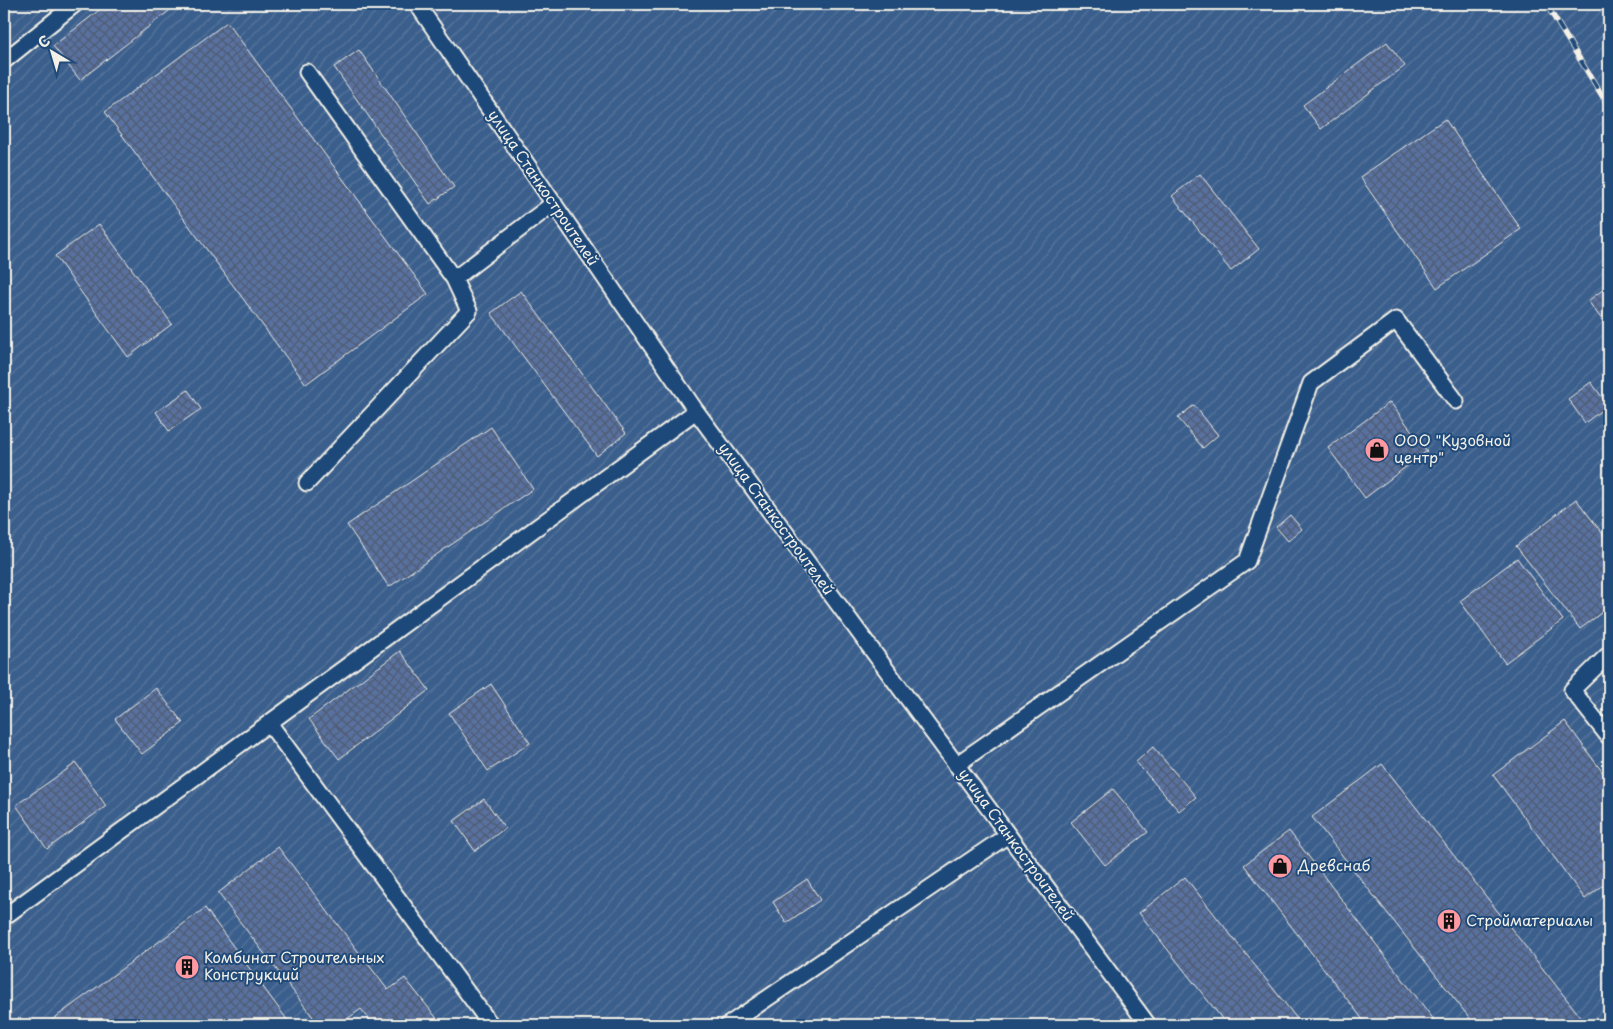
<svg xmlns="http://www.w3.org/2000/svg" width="1613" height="1029" viewBox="0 0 1613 1029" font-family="'Playpen Sans',sans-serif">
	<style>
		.industrial { fill: url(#industrial-furrows) }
		.building { fill: url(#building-cross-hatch); stroke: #f4f1e8 }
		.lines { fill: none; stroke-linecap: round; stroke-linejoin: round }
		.lane-casing { stroke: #f4f1e8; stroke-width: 19 }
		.lane { stroke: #1f4a7a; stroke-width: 15 }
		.rail-casing { stroke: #f4f1e8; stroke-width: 5.5 }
		.rail { stroke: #1f4a7a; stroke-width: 4; stroke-dasharray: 11; stroke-linecap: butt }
		.labels { text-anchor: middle; stroke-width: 4; stroke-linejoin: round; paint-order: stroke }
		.street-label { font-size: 15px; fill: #f4f1e8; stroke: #1f4a7a }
		.poi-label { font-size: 15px; fill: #f4f1e8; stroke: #1f4a7a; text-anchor: start }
	</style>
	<defs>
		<pattern id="industrial-furrows" width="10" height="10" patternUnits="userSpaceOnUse" patternTransform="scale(1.25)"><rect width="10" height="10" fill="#3b5e8c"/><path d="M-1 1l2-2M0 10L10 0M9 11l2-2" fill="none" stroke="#58769c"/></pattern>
		<pattern id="building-cross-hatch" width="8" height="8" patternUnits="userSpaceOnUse" patternTransform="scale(1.25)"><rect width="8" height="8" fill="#5871a0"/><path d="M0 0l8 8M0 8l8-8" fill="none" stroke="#505c73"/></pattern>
	</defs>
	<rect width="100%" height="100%" fill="#295181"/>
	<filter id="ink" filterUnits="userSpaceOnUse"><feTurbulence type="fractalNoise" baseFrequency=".02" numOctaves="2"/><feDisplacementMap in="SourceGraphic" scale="10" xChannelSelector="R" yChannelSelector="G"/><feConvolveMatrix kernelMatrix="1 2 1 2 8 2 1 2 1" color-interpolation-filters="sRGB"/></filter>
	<g filter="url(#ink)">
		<!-- industrial -->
		<path class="industrial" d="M4 4H1609V1025H4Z"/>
		<!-- building -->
		<path class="building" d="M107 4H178L80 80 53 46Z
			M227 22 428 294 306 384 105 112Z
			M1387 42 1405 66 1321 129 1303 105Z
			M359 50 454 187 430 204 334 67Z
			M1445 119 1521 229 1437 288 1360 177Z
			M1200 174 1259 249 1231 271 1172 196Z
			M99 224 172 324 128 357 55 256Z
			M1609 285V329L1588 301Z
			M521 291 626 433 597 456 491 313Z
			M1591 382 1608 405 1585 423 1568 399Z
			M188 390 201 409 169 431 156 412Z
			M1390 402 1427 451 1365 498 1328 448Z
			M1194 405 1218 435 1203 448 1178 418Z
			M491 427 533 489 389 587 347 525Z
			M1609 452V463L1604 455Z
			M1576 499 1609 542V607L1580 629 1516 546Z
			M1290 515 1302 529 1288 541 1276 527Z
			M1517 558 1563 620 1505 663 1460 601Z
			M400 651 429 690 339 759 309 719Z
			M491 684 530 743 488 771 449 713Z
			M156 688 183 723 142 754 115 719Z
			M1565 721 1609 781V881L1585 899 1493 775Z
			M1153 747 1196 797 1179 811 1136 762Z
			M76 763 106 806 47 849 16 805Z
			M1382 764 1587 1025H1475L1312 817Z
			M1113 789 1148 832 1105 865 1071 822Z
			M484 799 505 828 475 851 454 821Z
			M1289 831 1438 1025H1367L1244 865Z
			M278 847 388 990 405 978 442 1025H374L361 1009 339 1025H319L218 893Z
			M1185 877 1302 1025H1227L1139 913Z
			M807 879 820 900 786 923 773 902Z
			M205 908 291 1025H45Z"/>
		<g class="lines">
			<defs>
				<path id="lane" d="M417 4 696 411 1148 1025
					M4 61 75 4
					M307 72 454 279 554 203
					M307 483 469 311 454 279
					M1609 654 1572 690 1609 737
					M956 765 1247 561 1311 383 1396 320 1456 401
					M4 917 269 723
					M491 1025 269 723 696 411
					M728 1025 1008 835"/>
			</defs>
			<!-- lane casing -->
			<use href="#lane" class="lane-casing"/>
			<!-- lane -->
			<use href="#lane" class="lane"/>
			<defs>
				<path id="rail" d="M1546 4 1609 107"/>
			</defs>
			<!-- rail casing -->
			<use href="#rail" class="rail-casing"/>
			<!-- rail -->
			<use href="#rail" class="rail"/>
		</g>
	</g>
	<!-- icons -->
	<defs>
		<symbol id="shop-disc" viewBox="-11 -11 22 22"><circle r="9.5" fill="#ff9aa2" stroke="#1f4a7a"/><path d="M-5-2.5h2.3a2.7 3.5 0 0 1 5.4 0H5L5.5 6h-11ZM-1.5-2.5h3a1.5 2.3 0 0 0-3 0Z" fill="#111"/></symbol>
		<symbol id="building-disc" viewBox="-11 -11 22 22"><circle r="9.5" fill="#ff9aa2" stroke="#1f4a7a"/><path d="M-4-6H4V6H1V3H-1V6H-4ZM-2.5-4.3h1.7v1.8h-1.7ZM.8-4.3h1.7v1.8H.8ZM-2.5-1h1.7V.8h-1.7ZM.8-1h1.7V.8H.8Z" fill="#111"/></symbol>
	</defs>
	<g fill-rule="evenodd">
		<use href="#shop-disc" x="1363" y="436" width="28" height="28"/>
		<use href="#shop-disc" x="1266" y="852" width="28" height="28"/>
		<use href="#building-disc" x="1435" y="907" width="28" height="28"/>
		<use href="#building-disc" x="173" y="953" width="28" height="28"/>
	</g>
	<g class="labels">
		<!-- street labels -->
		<g class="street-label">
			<text transform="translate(543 188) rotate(56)" y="5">улица Станкостроителей</text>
			<text transform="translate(776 519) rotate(54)" y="5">улица Станкостроителей</text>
			<text transform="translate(1016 845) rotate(54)" y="5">улица Станкостроителей</text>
		</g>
		<!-- poi labels -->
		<g class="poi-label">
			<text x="1394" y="446">ООО "Кузовной<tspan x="1394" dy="17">центр"</tspan></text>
			<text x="1298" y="871">Древснаб</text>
			<text x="1466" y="926">Стройматериалы</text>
			<text x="204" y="963">Комбинат Строительных<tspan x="204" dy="17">Конструкций</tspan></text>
		</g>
	</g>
	<!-- margin -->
	<rect width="1613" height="1029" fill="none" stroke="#1f4a7a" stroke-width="20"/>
	<rect x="10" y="10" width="1593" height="1009" fill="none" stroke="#f4f1e8" stroke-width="2" filter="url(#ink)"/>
	<!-- north arrow -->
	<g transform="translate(52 52) rotate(322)" stroke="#1f4a7a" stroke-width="4" paint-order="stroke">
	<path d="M0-4L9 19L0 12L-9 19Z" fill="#f4f1e8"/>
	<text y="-8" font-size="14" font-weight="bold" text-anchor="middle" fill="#f4f1e8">С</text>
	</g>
</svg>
